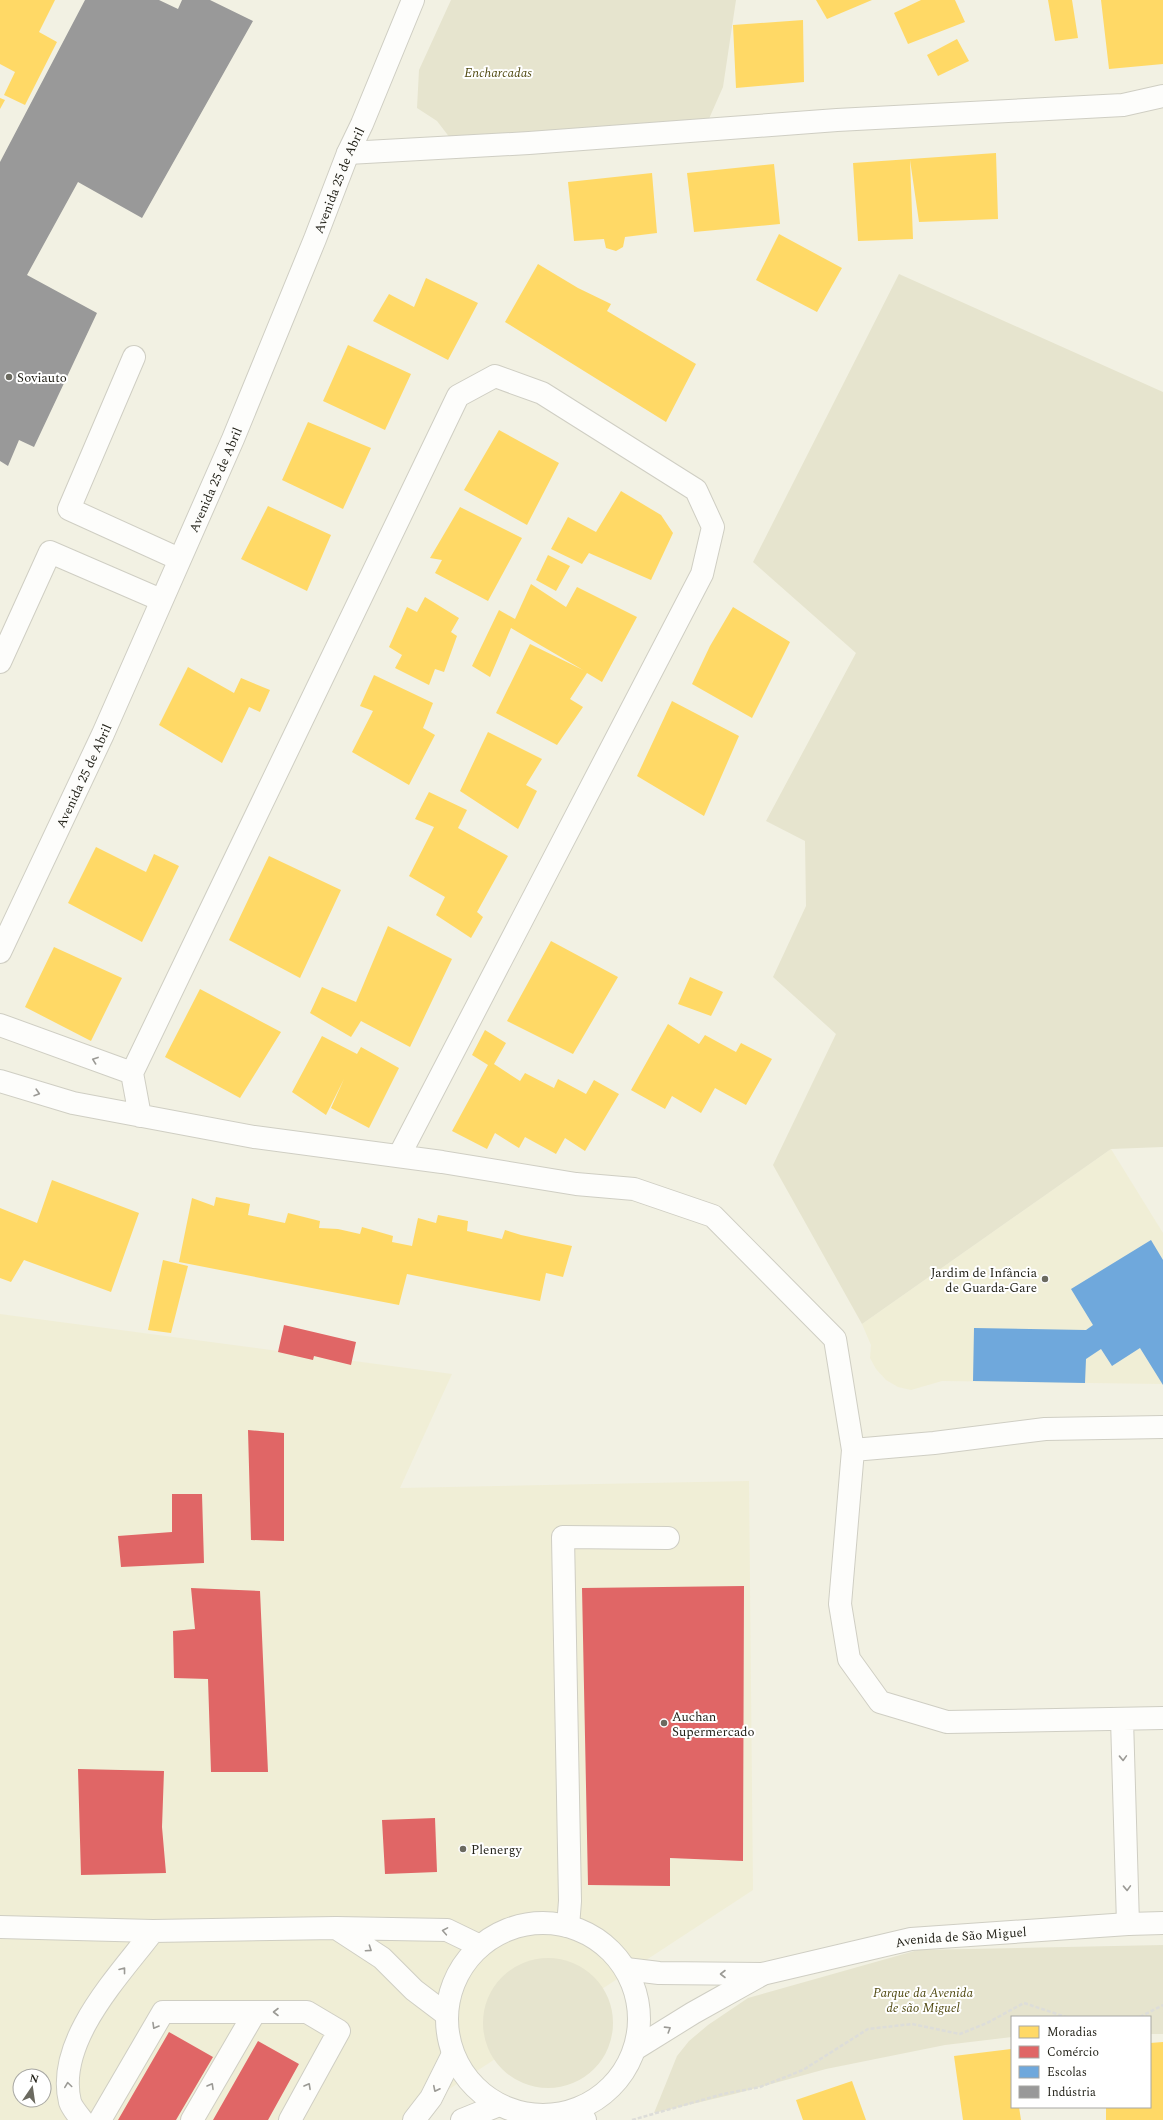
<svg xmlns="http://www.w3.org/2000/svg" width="1163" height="2120" viewBox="0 0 1163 2120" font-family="Spectral,serif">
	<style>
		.built { fill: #f0eed6; fill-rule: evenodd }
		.green { fill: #e6e4ce }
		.homes { fill: #ffd966 }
		.shops { fill: #e06666 }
		.schools { fill: #6fa8dc }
		.industry { fill: #999 }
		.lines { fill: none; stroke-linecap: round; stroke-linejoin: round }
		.minor-casing { stroke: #cfcec3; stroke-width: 24 }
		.major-casing { stroke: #cfcec3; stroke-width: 24 }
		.highway-casing { stroke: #cfcec3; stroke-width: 24 }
		.path { stroke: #ddddd9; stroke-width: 2.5; stroke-dasharray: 4 2; stroke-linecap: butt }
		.minor { stroke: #fdfdfb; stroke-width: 22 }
		.major { stroke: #fdfdfb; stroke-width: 22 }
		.highway { stroke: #fdfdfb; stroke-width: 22 }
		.oneway { stroke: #9b9a95 }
		.poi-dot { fill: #6b6a60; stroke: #fff; stroke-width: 1.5 }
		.labels { text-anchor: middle; stroke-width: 4; stroke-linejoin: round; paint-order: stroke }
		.park-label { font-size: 13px; font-style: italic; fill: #524b13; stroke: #fff }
		.street-label { font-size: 13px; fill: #232219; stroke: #fff }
		.poi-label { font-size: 13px; fill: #232219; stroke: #fff; text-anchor: start }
	</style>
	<rect width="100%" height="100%" fill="#f2f1e3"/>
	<!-- built -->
	<path class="built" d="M1111 1149 1163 1233V1384L942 1381 911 1390 898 1387 886 1380 876 1369 870 1358 871 1345 862 1324Z
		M0 1314 452 1374 400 1488 749 1481 753 1890 402 2120H0ZM20 2076H44V2100H20Z"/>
	<!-- green -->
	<path class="green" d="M451 0H736L723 87 704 130 457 147 437 121 417 108 419 70Z
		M899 274 1163 392V1147L1111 1149 862 1324 773 1165 836 1034 773 977 806 906 805 841 766 821 856 653 753 562Z
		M1163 1945V2034H1150V2017H1012V2037L945 2045 826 2069 734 2094 654 2113 677 2056 689 2041 708 2025 748 1998 918 1950Z
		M483 2023a65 65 0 1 1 130 0a65 65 0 1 1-130 0Z"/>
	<!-- homes -->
	<path class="homes" d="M0 0H55L39 32 57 42 25 105 4 95 15 72 0 64Z
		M816 0H872L827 19Z
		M921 0H955L965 22 908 44 894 13Z
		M1048 0H1072L1078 38 1055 41Z
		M1101 0H1163V64L1109 69Z
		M803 20 804 82 736 88 733 25Z
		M957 39 969 61 938 76 927 55Z
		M0 98 5 100 0 109Z
		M996 153 998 219 919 222 910 160 913 239 858 241 853 163Z
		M774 164 780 224 694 232 687 173Z
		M652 173 657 233 625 237 623 247 616 251 606 248 604 239 574 241 568 182Z
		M779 234 842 268 817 312 756 280Z
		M538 264 578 288 611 304 607 311 696 364 666 422 505 322Z
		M426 278 478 303 448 360 373 321 389 294 414 307Z
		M348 345 411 374 385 430 323 401Z
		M308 422 371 448 343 509 282 480Z
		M499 430 559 463 527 525 464 490Z
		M621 491 661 515 673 533 651 580 589 553 582 564 551 549 568 517 596 532Z
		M268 506 331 535 307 591 241 559Z
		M460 507 522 538 488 601 435 573 442 560 430 558Z
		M548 555 570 566 556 591 536 580Z
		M531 584 566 607 577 587 637 617 602 682 587 673 570 699 583 707 557 745 496 713 530 644 583 670 511 628 490 677 472 666 499 610 515 619Z
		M425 597 459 618 451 632 457 636 444 672 435 669 429 685 395 668 402 655 389 647 407 607 417 612Z
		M733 607 790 642 752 718 692 684 710 646Z
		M188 667 234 693 241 678 270 690 260 712 249 707 222 763 159 725Z
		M374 675 433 703 423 728 435 735 409 785 352 752 373 711 360 706Z
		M672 701 739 736 704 816 637 776Z
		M488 732 542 759 526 785 537 791 518 829 460 791Z
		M429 792 467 810 458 828 508 856 477 912 483 917 471 938 436 915 445 897 409 876 434 827 415 819Z
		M96 847 146 872 154 854 179 866 142 942 68 903Z
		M269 856 341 890 300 978 229 940Z
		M388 926 452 959 410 1047 361 1021 351 1037 310 1013 322 987 356 1002Z
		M551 941 618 977 573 1054 507 1021Z
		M54 947 122 978 91 1041 25 1007Z
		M690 977 723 992 711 1016 678 1004Z
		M200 989 281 1032 240 1098 165 1057Z
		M668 1024 699 1044 705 1035 736 1052 741 1043 772 1059 746 1105 715 1088 701 1113 672 1096 665 1109 631 1090Z
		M485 1030 506 1043 494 1064 520 1081 525 1073 554 1088 558 1079 586 1094 594 1080 619 1094 585 1151 565 1138 556 1154 525 1137 519 1148 495 1133 487 1149 452 1131 488 1065 472 1055Z
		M322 1036 357 1054 361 1047 399 1068 369 1128 331 1108 344 1079 326 1115 292 1092Z
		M52 1180 139 1213 111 1292 24 1260 11 1282 0 1278V1208L37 1223Z
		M216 1197 250 1204 248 1215 285 1223 288 1213 320 1221 319 1228 338 1229 360 1234 362 1227 393 1236 392 1242 412 1246 418 1218 436 1223 438 1215 468 1221 467 1231 502 1239 505 1230 521 1235 572 1246 563 1277 546 1273 540 1301 407 1274 399 1305 179 1262 192 1198 214 1206Z
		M163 1260 188 1266 171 1333 148 1330Z
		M1163 2042V2120H1106V2107H1150V2043Z
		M1011 2049 1012 2107H1019L1021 2120H963L954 2056Z
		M852 2081 866 2120H803L796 2100Z"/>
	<!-- shops -->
	<path class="shops" d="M284 1325 356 1342 351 1365 314 1356 313 1360 278 1352Z
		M248 1430 284 1433V1541L251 1540Z
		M172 1494H202L204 1563 121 1567 118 1536 172 1532Z
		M744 1586 743 1861 670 1858V1886L588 1885 582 1588Z
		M191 1588 260 1591 268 1772H211L208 1679 174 1678 173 1631 195 1629Z
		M78 1769 164 1771 162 1827 166 1873 81 1875Z
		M435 1818 437 1872 385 1874 382 1820Z
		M169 2032 213 2057 176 2120H118Z
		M258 2041 299 2064 268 2120H213Z"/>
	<!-- schools -->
	<path class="schools" d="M1151 1240 1163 1260V1385L1140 1348 1112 1366 1101 1349 1086 1359 1085 1383 973 1381 974 1328 1086 1330 1093 1325 1071 1289Z"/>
	<!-- industry -->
	<path class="industry" d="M85 0H159L178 9 182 0H210L253 21 142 218 78 182 27 275 97 313 34 447 19 440 8 466 0 461V162Z"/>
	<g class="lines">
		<defs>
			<path id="minor" d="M348 153 529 143 837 120 1123 105 1163 96
				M134 357 69 509 179 559
				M0 662 50 552 161 600
				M0 1025 132 1073
				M0 1081 73 1103 254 1137 442 1162 576 1184 634 1189 713 1216 835 1339 853 1450 840 1604 849 1659 880 1702 947 1722 1163 1718
				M140 1116 132 1073 458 396 495 376 542 393 696 490 713 527 702 574 399 1156
				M853 1450 934 1443 1045 1429 1163 1427
				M1122 1719 1128 1924
				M568 1926 570 1901 563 1537 668 1538
				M0 1927 153 1931 336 1928 447 1930 480 1946
				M336 1928 382 1958 414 1990 447 2015
				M579 2110 585 2120
				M82 2120C78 2115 72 2108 70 2102 55 2041 119 1976 153 1931
				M100 2120 163 2012H307L339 2031 290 2120
				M192 2120 255 2012"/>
			<g id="major">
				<circle cx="543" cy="2019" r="96"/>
				<path id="s1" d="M626 1969 659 1973 762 1974 911 1939 1128 1924 1163 1923"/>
				<path d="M635 2049 693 2013 761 1975"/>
				<path d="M414 2120 431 2098 453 2054"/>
				<path d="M462 2120 499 2105"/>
			</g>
			<g id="highway">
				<path id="s2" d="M0 952 103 734 233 439 315 239 348 153 362 124 413 0"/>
			</g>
		</defs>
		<!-- minor casing -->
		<use href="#minor" class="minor-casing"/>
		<!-- major casing -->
		<use href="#major" class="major-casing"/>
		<!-- highway casing -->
		<use href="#highway" class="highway-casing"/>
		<!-- path -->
		<path class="path" d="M1140 2017 1163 2005
			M632 2120 723 2094 760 2087 803 2070 868 2029 912 2024 960 2034 987 2023 1024 2003 1066 2017"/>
		<!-- minor -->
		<use href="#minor" class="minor"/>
		<!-- major -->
		<use href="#major" class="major"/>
		<!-- highway -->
		<use href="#highway" class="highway"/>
	</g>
	<!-- one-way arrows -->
	<defs><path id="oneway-chevron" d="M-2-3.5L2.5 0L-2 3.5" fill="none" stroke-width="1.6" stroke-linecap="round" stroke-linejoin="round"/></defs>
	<g class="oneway">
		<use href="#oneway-chevron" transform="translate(95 1060) rotate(-160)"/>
		<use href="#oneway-chevron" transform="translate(37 1093) rotate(17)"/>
		<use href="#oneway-chevron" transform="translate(1123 1758) rotate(88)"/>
		<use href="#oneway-chevron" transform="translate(1127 1888) rotate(88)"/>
		<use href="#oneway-chevron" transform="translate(445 1931) rotate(-170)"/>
		<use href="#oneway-chevron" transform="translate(369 1949) rotate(34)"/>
		<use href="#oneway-chevron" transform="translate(123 1970) rotate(-52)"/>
		<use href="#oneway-chevron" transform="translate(723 1974) rotate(-180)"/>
		<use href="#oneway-chevron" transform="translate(276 2012) rotate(180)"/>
		<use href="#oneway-chevron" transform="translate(155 2026) rotate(120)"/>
		<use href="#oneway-chevron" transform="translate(668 2029) rotate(-32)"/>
		<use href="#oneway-chevron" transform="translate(68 2085) rotate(-98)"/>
		<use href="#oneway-chevron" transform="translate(211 2086) rotate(-60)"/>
		<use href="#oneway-chevron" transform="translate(308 2086) rotate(-61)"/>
		<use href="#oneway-chevron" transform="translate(436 2089) rotate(116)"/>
	</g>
	<!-- markers -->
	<g class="poi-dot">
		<circle cx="9" cy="377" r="4"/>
		<circle cx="1045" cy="1279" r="4"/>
		<circle cx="664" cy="1723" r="4"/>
		<circle cx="463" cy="1849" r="4"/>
	</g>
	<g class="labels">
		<!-- park labels -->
		<g class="park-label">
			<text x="498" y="77">Encharcadas</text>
			<text x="923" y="1997">Parque da Avenida<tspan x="923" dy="15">de são Miguel</tspan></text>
		</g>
		<!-- street labels -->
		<g class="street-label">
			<text dy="5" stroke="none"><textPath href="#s2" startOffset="843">Avenida 25 de Abril</textPath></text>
			<text dy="5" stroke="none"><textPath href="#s2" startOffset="519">Avenida 25 de Abril</textPath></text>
			<text dy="5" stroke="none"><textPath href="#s2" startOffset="195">Avenida 25 de Abril</textPath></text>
			<text dy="5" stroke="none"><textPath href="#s1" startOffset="339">Avenida de São Miguel</textPath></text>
		</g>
		<!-- poi labels -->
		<g class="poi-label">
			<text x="17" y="382">Soviauto</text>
			<text x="1037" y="1277" text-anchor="end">Jardim de Infância<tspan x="1037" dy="15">de Guarda-Gare</tspan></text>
			<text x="672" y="1721">Auchan<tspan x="672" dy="15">Supermercado</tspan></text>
			<text x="471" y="1854">Plenergy</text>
		</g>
	</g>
	<!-- legend -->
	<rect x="1011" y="2016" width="140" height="92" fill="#ffffff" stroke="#a7a7a3"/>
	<rect x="1019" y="2026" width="20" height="12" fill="#ffd966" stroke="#a7a7a3"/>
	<text x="1047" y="2036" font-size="12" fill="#232219">Moradias</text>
	<rect x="1019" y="2046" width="20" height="12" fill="#e06666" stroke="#a7a7a3"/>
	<text x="1047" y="2056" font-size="12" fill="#232219">Comércio</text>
	<rect x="1019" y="2066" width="20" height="12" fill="#6fa8dc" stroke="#a7a7a3"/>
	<text x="1047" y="2076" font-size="12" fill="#232219">Escolas</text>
	<rect x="1019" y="2086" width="20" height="12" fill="#999999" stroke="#a7a7a3"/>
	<text x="1047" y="2096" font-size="12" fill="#232219">Indústria</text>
	<!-- north arrow -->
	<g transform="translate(32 2088) rotate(13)"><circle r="19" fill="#ffffff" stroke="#a7a7a3"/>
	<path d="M0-3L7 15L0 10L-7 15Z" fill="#6b6a60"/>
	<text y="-6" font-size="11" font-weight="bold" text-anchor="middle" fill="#232219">N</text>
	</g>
</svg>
